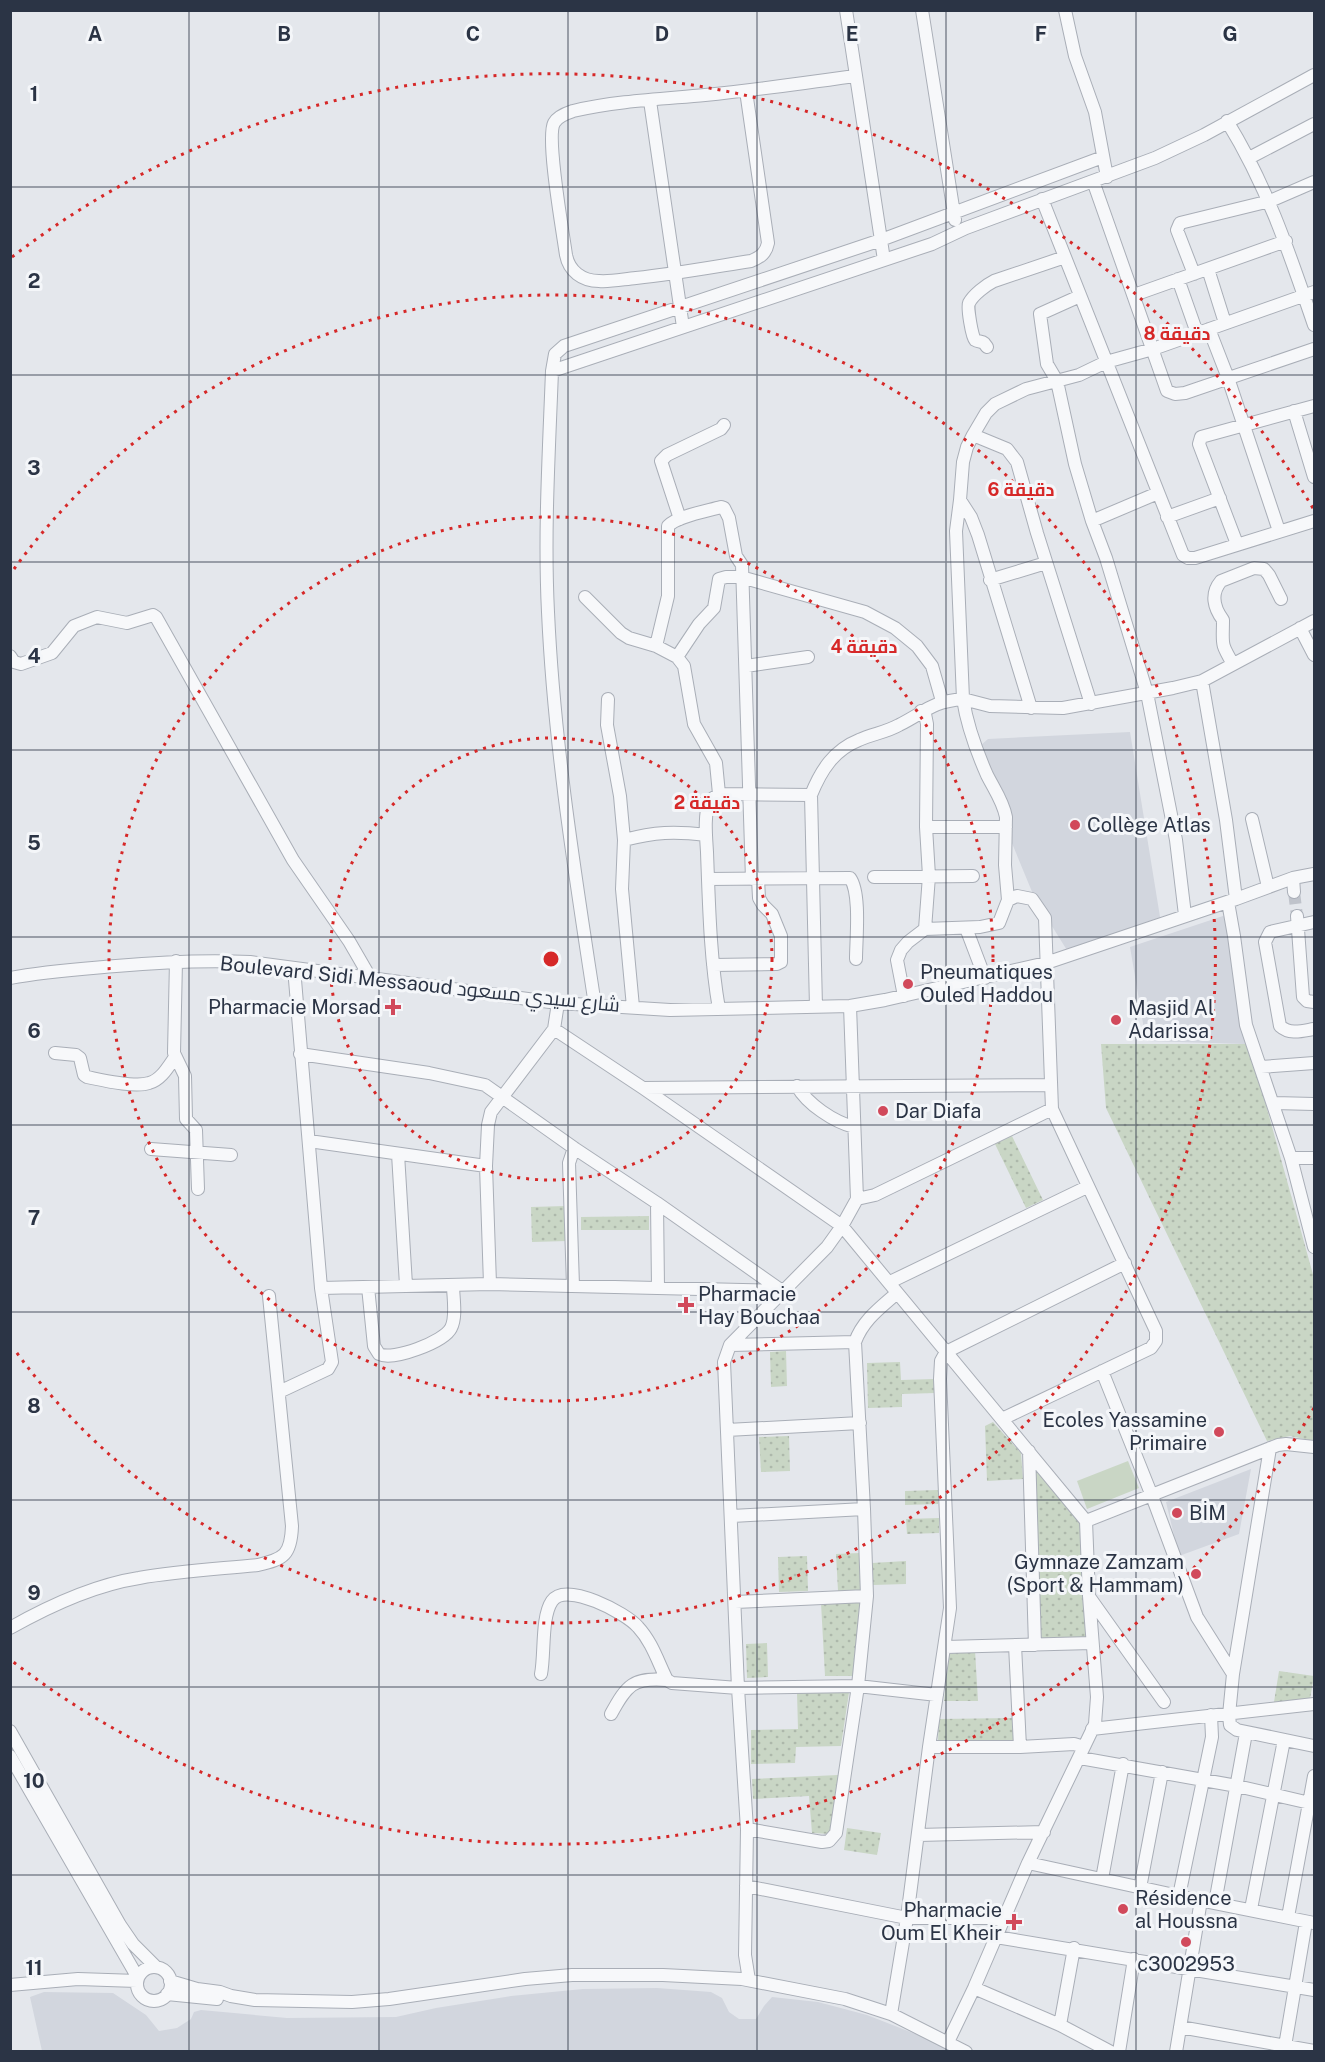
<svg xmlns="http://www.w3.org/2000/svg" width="1325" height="2062" viewBox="0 0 1325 2062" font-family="'Public Sans',Cairo,sans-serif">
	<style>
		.built { fill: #d2d6de }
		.grass { fill: url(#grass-dots) }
		.pitch { fill: #c9d6c5 }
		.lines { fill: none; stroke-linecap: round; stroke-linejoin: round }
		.minor-tunnel { stroke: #bfc3cb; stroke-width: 12; stroke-dasharray: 12 6; stroke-linecap: butt }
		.minor-casing { stroke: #a9aeb7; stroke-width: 14 }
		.minor { stroke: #f7f8fa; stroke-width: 12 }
		.grid { fill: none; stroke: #2b3445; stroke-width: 1.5; stroke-opacity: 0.55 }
		.ring { fill: none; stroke: #d62828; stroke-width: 3; stroke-dasharray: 3 6 }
		.poi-dot { fill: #d1495b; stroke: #f4f6f9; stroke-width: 2 }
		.labels { text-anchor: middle; stroke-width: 6; stroke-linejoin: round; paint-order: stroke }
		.poi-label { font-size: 20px; fill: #2b3445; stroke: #f4f6f9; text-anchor: start }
		.street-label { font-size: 20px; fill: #2b3445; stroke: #f4f6f9 }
		.grid-label { font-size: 20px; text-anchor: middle; font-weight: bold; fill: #2b3445; stroke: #f4f6f9; stroke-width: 6; stroke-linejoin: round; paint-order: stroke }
		.centre { fill: #d62828; stroke: #f4f6f9; stroke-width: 3 }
		.ring-label { font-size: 18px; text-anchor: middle; font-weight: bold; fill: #d62828; stroke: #f4f6f9; stroke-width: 6; stroke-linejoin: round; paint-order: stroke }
	</style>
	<defs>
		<pattern id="grass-dots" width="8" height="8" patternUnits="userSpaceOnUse" patternTransform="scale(1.5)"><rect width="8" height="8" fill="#c9d6c5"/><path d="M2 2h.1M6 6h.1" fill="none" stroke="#adb8ab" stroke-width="1.8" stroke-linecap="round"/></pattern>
	</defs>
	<rect width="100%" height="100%" fill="#e4e7ec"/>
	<!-- built -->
	<path class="built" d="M1130 732 1161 923 1070 955 1035 899 974 751 988 739Z
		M1223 916 1230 921 1233 931 1245 1044 1146 1041 1130 947Z
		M1251 1469 1239 1534 1179 1556 1166 1502Z
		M657 1988 711 1992 722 1998 729 2012 739 2019H756L764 2006 772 1997 818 2002 867 2015 936 2042 953 2051H42L30 1997 44 1992 113 1993 146 2015 159 2031 177 2028 191 2019 194 2012 201 2010 287 2018 396 2017 436 2008 511 1996 583 1989Z"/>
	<!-- grass -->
	<path class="grass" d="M1101 1044H1249L1314 1278V1441L1290 1436 1267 1441 1106 1108Z
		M1012 1136 1043 1200 1026 1208 995 1144Z
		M566 1206 567 1241 532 1242 531 1207Z
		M649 1216V1230H581V1217Z
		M786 1351 787 1386 771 1387 770 1352Z
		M900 1362 901 1380 934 1379 935 1393 902 1394V1407L868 1408 867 1363Z
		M993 1422 1021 1453 1023 1479 987 1481 985 1426Z
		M789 1436 790 1471 761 1472 759 1437Z
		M1035 1469 1078 1519 1080 1525 1088 1637 1085 1638 1041 1641Z
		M938 1490V1504L905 1505V1491Z
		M939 1518V1533L907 1534 906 1519Z
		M860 1553 862 1590 838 1591 836 1554Z
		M807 1556 808 1591 779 1592 778 1557Z
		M906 1561V1584L873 1585 872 1563Z
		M861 1601 854 1676H825L821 1603Z
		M767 1643 768 1677 747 1678 746 1644Z
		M975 1650 978 1701H944L949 1654Z
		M1279 1671 1314 1676 1310 1699 1274 1702Z
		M849 1692 841 1746 796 1747 795 1763 751 1764V1730L798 1729 797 1693Z
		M1013 1718 1014 1742 938 1741 939 1719Z
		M838 1775 830 1834 812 1833 809 1796 753 1799 752 1779Z
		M847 1828 881 1833 877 1855 844 1850Z"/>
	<!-- pitch -->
	<path class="pitch" d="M1128 1461 1139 1488 1087 1509 1077 1481Z"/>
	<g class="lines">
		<!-- minor-tunnel -->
		<path class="minor-tunnel" d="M1294 892 1297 916"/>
		<defs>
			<path id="minor" d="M846 10 884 260
				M922 10 955 220
				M1065 10 1075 56 1095 112 1107 177
				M746 91 768 243C766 253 761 257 751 261 713 267 675 274 636 278 624 279 611 282 599 281 582 281 569 271 566 255 563 233 546 138 554 123 557 117 567 113 573 111 616 101 662 99 705 95 755 90 805 83 855 76
				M650 101 683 327
				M1227 121C1268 188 1289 252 1314 325
				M1249 158 1314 124
				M1093 181 1167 391 1175 394 1185 393 1314 349
				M1042 199 1183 555 1188 558H1195L1314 521
				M1208 269 1225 323
				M1194 274 1177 230 1180 223 1270 201 1314 182
				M1178 279 1197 333
				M1134 295 1286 241
				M1080 296 1040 314 1047 364 1057 381 1075 464 1092 521 1106 558 1147 693 1176 840 1185 915
				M1209 329 1228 378 1279 531
				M987 347 984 343C982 341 978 342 975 340 972 337 967 307 969 303 973 295 986 285 994 281L1065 257
				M552 371 932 244 966 228 1155 158 1204 135 1314 75
				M1294 411 1314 477
				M973 435 1007 449 1017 462 1037 533 1091 704
				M960 500 956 531 963 699 990 706 1063 708 1173 688 1202 681 1314 621
				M1167 517 1220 498
				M680 519 661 461 667 455 721 429 724 425
				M1092 521 1158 493
				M1237 544 1199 444 1201 437 1314 406
				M990 580 1046 563
				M585 597 621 633 629 638 656 646 677 657 684 666 694 724 716 763 719 794
				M1300 628 1314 655
				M656 646 668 596V526C677 516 707 511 721 507L724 508 729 518 736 556 742 565 752 879
				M10 656 14 662 21 664 52 653 74 626 97 617 127 623 153 615 156 617 293 860 349 941 371 979
				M677 657 699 624 714 608 719 579 726 577H741L865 612 895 628 917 646 932 666 942 701
				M1233 664C1220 642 1223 645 1223 620 1214 608 1210 594 1221 581L1254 568 1264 569 1269 575 1281 599
				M746 666 808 657
				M1202 681 1226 820 1236 899
				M608 699 607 725 620 796 624 840 622 889 633 1007
				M1031 708 978 535 971 517 960 500 963 462 967 447 973 435 986 413 995 404 1026 389 1079 375 1106 362 1153 349 1314 292
				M921 711 925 714 927 724 926 827 929 876 925 929
				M1252 819 1268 887
				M926 827H1006
				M624 840C655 832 674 831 706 835
				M874 877 973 876
				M1293 878 1294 892
				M708 879 850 878C861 893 856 940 856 959
				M1228 902 1234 936 1246 1025 1291 1158 1314 1247
				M1297 916 1303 997 1307 1001 1314 1002
				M1314 922 1270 932 1265 942 1280 1026C1290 1035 1302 1031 1314 1029
				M966 928 985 978
				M176 961 174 1053 185 1076 186 1119 196 1130 198 1189
				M713 965 777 964 781 962V936L772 914 763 905 759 898 758 879
				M10 978C46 971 81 969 116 966 161 962 205 960 250 962L558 1003 670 1010 850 1006 885 1000 1046 963 1236 899 1293 878 1314 874
				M904 996 897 960 901 950 908 942 925 929 980 927 999 923 1008 900 1017 896 1032 899 1045 918 1052 1109 1156 1331V1341L1151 1348 1002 1419
				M595 1005C575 874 554 744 548 612 544 532 549 451 552 371L555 354 564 346 881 240 1103 157
				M816 1007 811 795C821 770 834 750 859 740 872 734 887 732 899 725 927 711 930 702 963 699 967 725 976 750 987 775 994 789 1003 801 1006 817L1005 865 1008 900
				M719 1009C710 957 709 905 707 852 706 835 704 817 709 801L719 794 811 795
				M554 1029 643 1088 842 1226 1086 1521 1089 1596 1097 1697 1095 1724 1028 1863 974 1988 948 2042
				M55 1053 76 1055 80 1058 84 1075 87 1077C102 1080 135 1088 149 1083 161 1080 168 1067 175 1057
				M300 1054 429 1073 485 1085 574 1148 657 1203 782 1291
				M1261 1067 1314 1063
				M797 1086C807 1104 834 1122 854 1127
				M643 1088 1050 1085
				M1274 1103 1314 1104
				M309 1141 486 1166
				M151 1149 231 1155
				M398 1154 406 1285
				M1291 1158H1314
				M857 1199 875 1195 1052 1109
				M657 1203 658 1287
				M890 1282 1087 1187
				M490 1284 486 1166 488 1125 491 1112 554 1029 558 1003
				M573 1286 569 1163 574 1148
				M368 1287 374 1346 379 1354C393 1361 444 1342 451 1328 457 1317 453 1297 453 1285
				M321 1288 490 1284 781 1291
				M730 1345 855 1342
				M1102 1371 1152 1496 1197 1617 1233 1674
				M279 1392 328 1369 332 1362 321 1288 294 968
				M727 1430 860 1423
				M1270 1448 1233 1674 1229 1715 1230 1725 1237 1730 1314 1746
				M1029 1451 1035 1645
				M732 1516 864 1509
				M1086 1521 1278 1445 1286 1444 1314 1447
				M1090 1598 1164 1702
				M735 1602 867 1596
				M10 1628C49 1606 94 1585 139 1578 178 1571 218 1569 258 1565 284 1559 291 1555 292 1526L269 1296
				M1015 1645 1020 1747
				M946 1647 1092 1643
				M541 1674C545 1654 541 1617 552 1601 566 1581 626 1613 638 1627 652 1642 658 1662 667 1680L672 1683 738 1688 858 1686 937 1695
				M611 1714C627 1685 633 1677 667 1680
				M1092 1729 1314 1704
				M10 1731 120 1925 133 1944 156 1967
				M929 1747H1020L1074 1744 1084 1747
				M10 1756 138 1978
				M1080 1758 1237 1786 1314 1804
				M747 1829 822 1842 829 1841 836 1833 858 1686 867 1596 864 1509 855 1342C863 1320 880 1308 897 1293
				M918 1835 1044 1832
				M1028 1863 1179 1896 1314 1923
				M1102 1879 1123 1764
				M746 1886 907 1918H990L1003 1921
				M1140 1888 1162 1772
				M1179 1896 1212 1737 1211 1715
				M1215 1903 1246 1733
				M1251 1909 1284 1740
				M1288 1917 1314 1776
				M996 1937 1314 1990
				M137 1984a17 17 0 1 1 34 0a17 17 0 1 1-34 0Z
				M749 1980 745 1955 747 1829 738 1688 724 1362 730 1345 827 1247 842 1226 857 1199 850 1006
				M170 1981 197 1989 220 1992 231 1996 255 2000 352 2002 389 1999 525 1979 572 1975H663L742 1979 845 1999 891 2014 966 2052
				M10 1985 78 1979 137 1981
				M974 1988 1060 2025 1111 2052
				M167 1994 217 1999
				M891 2014 907 1918 929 1747 950 1608 940 1379 941 1361 946 1352 1125 1263
				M1060 2025 1074 1948
				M1180 2027 1314 2051
				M1119 2052 1134 1959
				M1176 2052 1201 1900
				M1284 2052 1306 1922"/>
		</defs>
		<!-- minor casing -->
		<use href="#minor" class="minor-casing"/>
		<!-- minor -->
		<use href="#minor" class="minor"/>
	</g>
	<!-- grid -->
	<path class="grid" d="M189 10V2052M379 10V2052M568 10V2052M757 10V2052M946 10V2052M1136 10V2052M10 187H1314M10 375H1314M10 562H1314M10 750H1314M10 937H1314M10 1125H1314M10 1312H1314M10 1500H1314M10 1687H1314M10 1875H1314"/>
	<!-- distance rings -->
	<g class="ring">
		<circle cx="551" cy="959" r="221"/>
		<circle cx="551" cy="959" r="442"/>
		<path d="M14 569A664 664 0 1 1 14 1349"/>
		<path d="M1314 1408A885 885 0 0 1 12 1661M12 257A885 885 0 0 1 1314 510"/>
	</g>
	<!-- markers -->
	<g class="poi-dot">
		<circle cx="1075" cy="825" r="6"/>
		<circle cx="908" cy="984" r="6"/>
		<path d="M390 998h6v6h6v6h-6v6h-6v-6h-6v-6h6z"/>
		<circle cx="1116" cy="1020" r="6"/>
		<circle cx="883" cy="1111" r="6"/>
		<path d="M683 1296h6v6h6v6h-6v6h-6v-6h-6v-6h6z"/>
		<circle cx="1219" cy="1432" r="6"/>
		<circle cx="1177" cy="1513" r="6"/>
		<circle cx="1196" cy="1574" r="6"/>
		<circle cx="1123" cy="1909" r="6"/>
		<path d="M1011 1913h6v6h6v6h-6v6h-6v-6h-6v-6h6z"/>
		<circle cx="1186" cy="1942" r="6"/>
	</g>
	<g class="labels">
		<!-- poi labels -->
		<g class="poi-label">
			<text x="1087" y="832">Collège Atlas</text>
			<text x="920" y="979">Pneumatiques<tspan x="920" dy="23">Ouled Haddou</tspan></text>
			<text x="381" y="1014" text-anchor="end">Pharmacie Morsad</text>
			<text x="1128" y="1015">Masjid Al<tspan x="1128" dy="23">Adarissa</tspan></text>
			<text x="895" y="1118">Dar Diafa</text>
			<text x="698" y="1301">Pharmacie<tspan x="698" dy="23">Hay Bouchaa</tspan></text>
			<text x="1207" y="1427" text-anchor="end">Ecoles Yassamine<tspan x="1207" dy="23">Primaire</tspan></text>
			<text x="1189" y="1520">BİM</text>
			<text x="1184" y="1569" text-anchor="end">Gymnaze Zamzam<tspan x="1184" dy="23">(Sport &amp; Hammam)</tspan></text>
			<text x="1135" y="1905">Résidence<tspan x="1135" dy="23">al Houssna</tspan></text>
			<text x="1002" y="1917" text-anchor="end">Pharmacie<tspan x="1002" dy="23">Oum El Kheir</tspan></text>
			<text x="1186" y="1971" text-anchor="middle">c3002953</text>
		</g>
		<!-- street labels -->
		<g class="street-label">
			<text transform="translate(420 984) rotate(6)" y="7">Boulevard Sidi Messaoud شارع سيدي مسعود</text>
		</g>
	</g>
	<g class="grid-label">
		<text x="95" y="41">A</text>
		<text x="284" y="41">B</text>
		<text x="473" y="41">C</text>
		<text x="662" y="41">D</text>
		<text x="852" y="41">E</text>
		<text x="1041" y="41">F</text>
		<text x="1230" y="41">G</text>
		<text x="34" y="101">1</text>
		<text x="34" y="288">2</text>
		<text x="34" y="475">3</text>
		<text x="34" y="663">4</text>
		<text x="34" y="850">5</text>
		<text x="34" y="1038">6</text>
		<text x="34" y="1225">7</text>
		<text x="34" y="1413">8</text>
		<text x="34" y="1600">9</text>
		<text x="34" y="1788">10</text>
		<text x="34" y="1975">11</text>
	</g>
	<circle cx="551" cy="959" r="9" class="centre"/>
	<g class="ring-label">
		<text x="1177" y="340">8 دقيقة</text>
		<text x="1021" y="496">6 دقيقة</text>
		<text x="864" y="653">4 دقيقة</text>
		<text x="707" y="809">2 دقيقة</text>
	</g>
	<!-- border -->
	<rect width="1325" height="2062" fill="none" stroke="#2b3445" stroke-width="24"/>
</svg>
